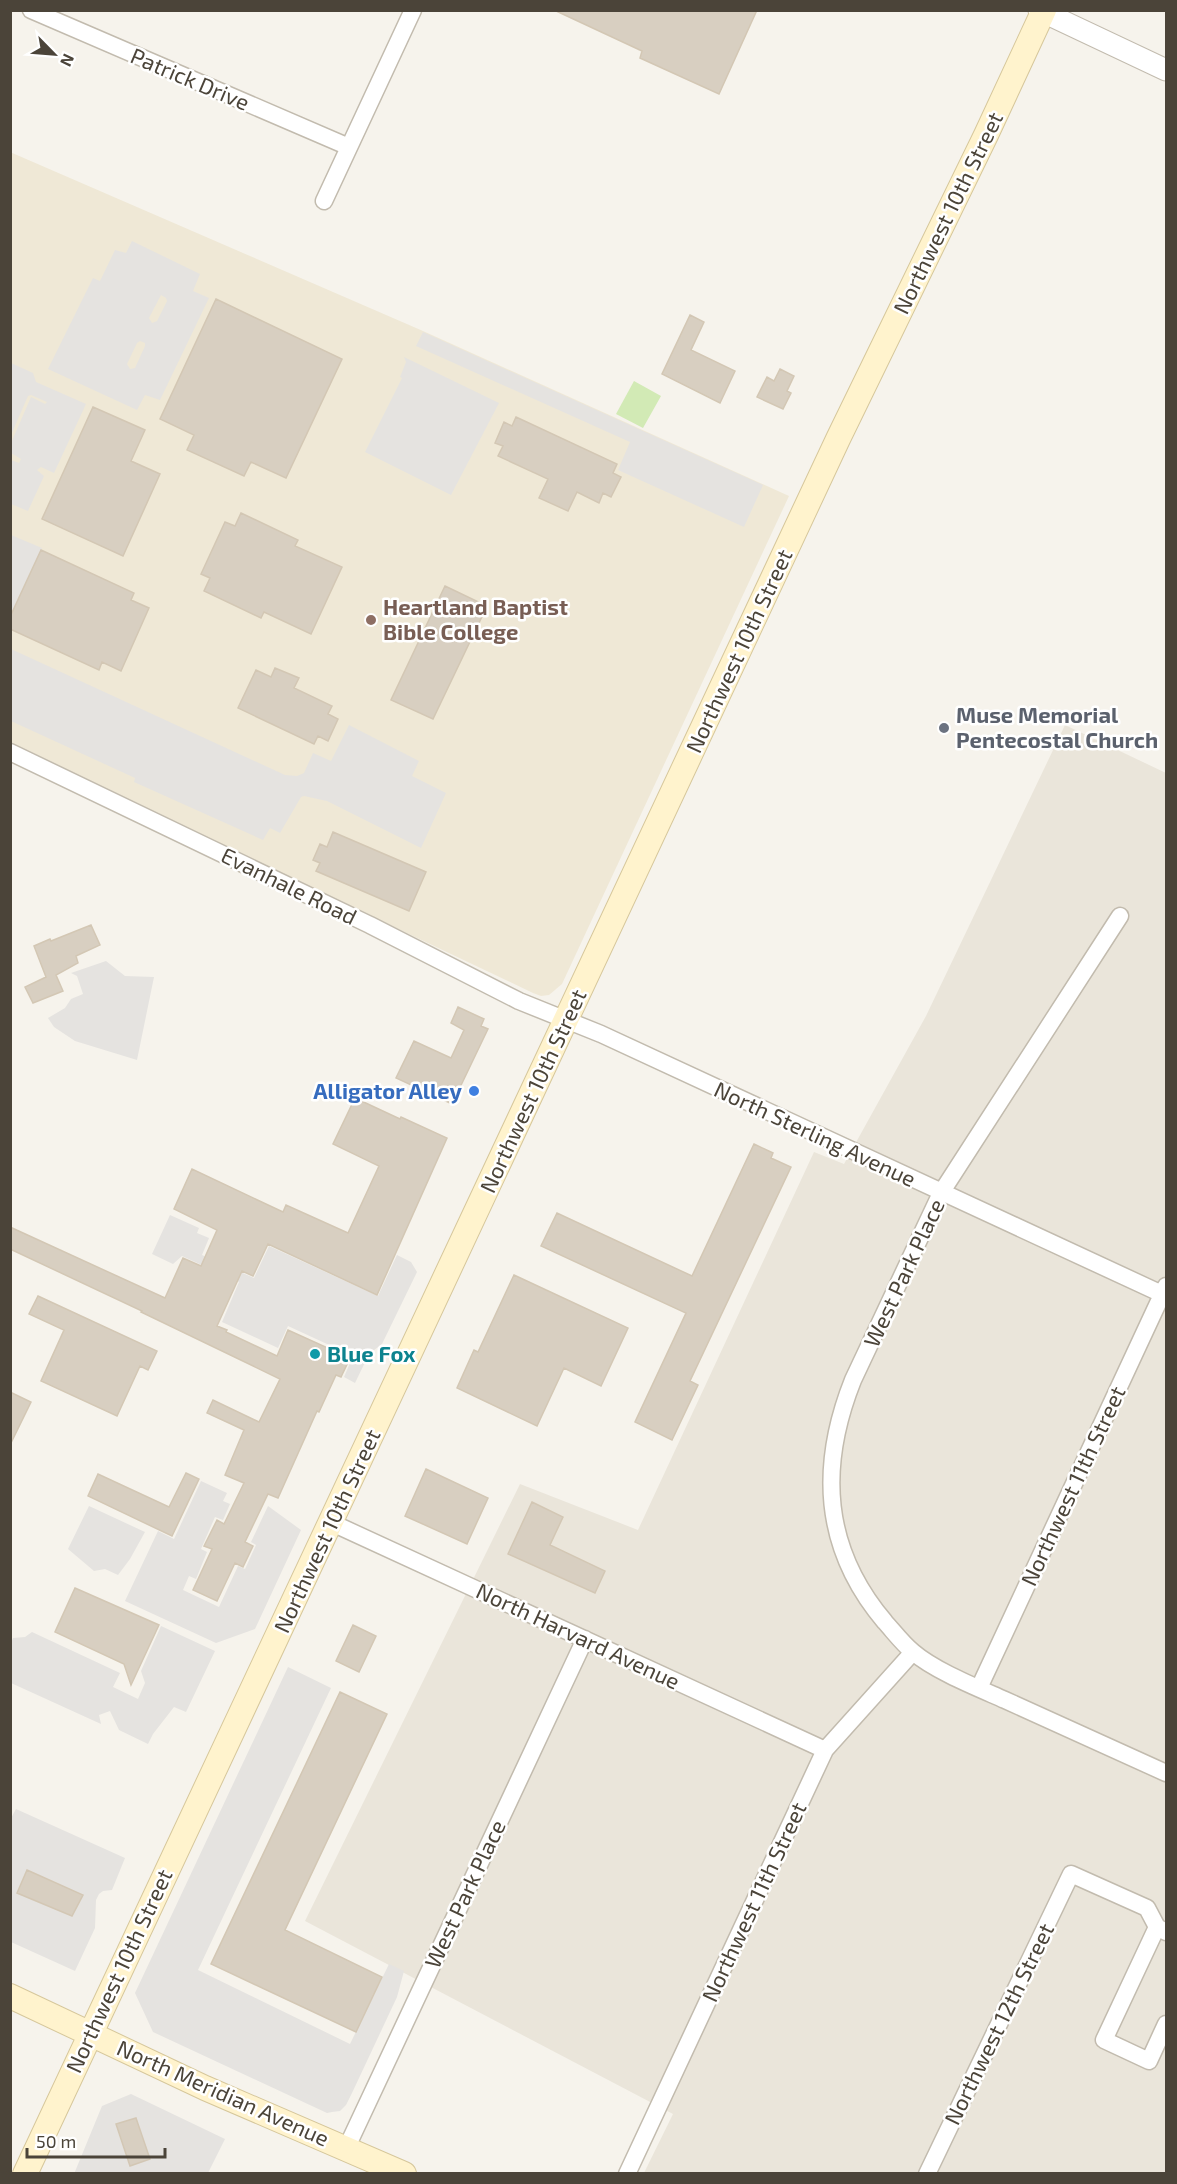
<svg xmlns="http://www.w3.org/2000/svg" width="1177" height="2184" viewBox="0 0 1177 2184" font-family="'Exo 2',sans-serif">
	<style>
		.residential { fill: #eae5da }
		.education { fill: #efe8d6 }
		.green { fill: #d2eab5 }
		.parking { fill: #e5e3e0; fill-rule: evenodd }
		.building { fill: #d8cfc1; stroke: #d3c7b4; stroke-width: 1.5 }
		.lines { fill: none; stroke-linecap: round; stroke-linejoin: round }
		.minor-casing { stroke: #c2bbae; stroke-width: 19 }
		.tertiary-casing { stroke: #c2bbae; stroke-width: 23 }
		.secondary-casing { stroke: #d6c79b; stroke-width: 26 }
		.minor { stroke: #fff; stroke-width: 16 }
		.tertiary { stroke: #fff; stroke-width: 21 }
		.secondary { stroke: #fff3cd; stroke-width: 24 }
		.education-dot { fill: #8d6e63; stroke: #fff; stroke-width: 2 }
		.worship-dot { fill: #6b7280; stroke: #fff; stroke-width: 2 }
		.shop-dot { fill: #3f7fe0; stroke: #fff; stroke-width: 2 }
		.culture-dot { fill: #0f9aa8; stroke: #fff; stroke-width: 2 }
		.labels { text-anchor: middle; stroke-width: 5; stroke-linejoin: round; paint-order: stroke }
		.street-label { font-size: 22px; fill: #4b4439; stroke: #fff }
		.education-label { font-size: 22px; font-weight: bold; fill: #785e54; stroke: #fff; text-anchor: start }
		.worship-label { font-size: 22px; font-weight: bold; fill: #5b616d; stroke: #fff; text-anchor: start }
		.shop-label { font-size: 22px; font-weight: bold; fill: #366cbe; stroke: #fff; text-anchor: end }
		.culture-label { font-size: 22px; font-weight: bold; fill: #0d838f; stroke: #fff; text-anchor: start }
	</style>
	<rect width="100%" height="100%" fill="#f6f3ec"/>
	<!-- residential -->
	<path class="residential" d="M1065 725 1166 773V2173H644L673 2114 305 1921 520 1484 638 1530 814 1152 844 1164 926 1016Z"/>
	<!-- education -->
	<path class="education" d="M10 152 423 331 789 496 562 984 549 995 541 996 533 993 11 745Z"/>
	<!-- green -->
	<path class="green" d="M634 381 661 396 643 428 616 414Z"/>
	<!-- parking -->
	<path class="parking" d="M132 241 200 274 193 291 209 298 160 400 145 395 137 410 48 369 93 278 100 281 115 250 126 253ZM161 295 166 298 167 301 157 321 152 323 149 318ZM140 341 145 343V346L135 368 130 369 127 364 137 343Z
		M423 332 763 485 744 527 618 470 630 442 416 346Z
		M404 357 499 403 451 495 365 452 402 378 400 377 406 362Z
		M11 363 33 373 36 382 86 404 54 473 41 467 37 470 44 476 28 511 11 504V460L19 463 21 459 11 453V443L31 397 45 404 47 402 31 395 28 396 11 435Z
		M11 535 42 548 11 616Z
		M11 649 285 775 297 776 304 773 313 753 331 761 349 725 419 761 412 776 446 793 421 848 327 801 304 796 301 797 280 833 270 828 263 840 134 782 135 778 11 721Z
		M106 961 125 976 154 977 137 1060 75 1041 54 1027 48 1018 65 1008 71 999 83 994 77 976 71 973Z
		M170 1215 199 1228 197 1233 209 1238 202 1255 254 1278 269 1246 378 1296 397 1255 411 1262 417 1272 382 1344 369 1354 355 1383 344 1377 353 1356 288 1326 278 1348 222 1322 239 1282 182 1256 173 1264 152 1254Z
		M201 1481 227 1493 223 1501 230 1504 223 1520 215 1517 201 1549 207 1552 196 1579 189 1576 183 1590 219 1607 238 1566 245 1569 256 1545 251 1542 268 1506 301 1530 255 1629 216 1643 125 1601 158 1531 174 1539Z
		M89 1506 145 1532 130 1559 118 1575 105 1569 94 1571 68 1549Z
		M161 1626 215 1651 186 1712 174 1707 153 1734 148 1744 119 1730 110 1711 99 1715 101 1724 11 1683V1643L13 1638 25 1637 32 1632 120 1673 113 1687 138 1699 145 1683 141 1671Z
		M288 1667 331 1688 198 1970 350 2044 389 1964 404 1971 397 1997 352 2093 346 2105 340 2111 332 2112 327 2113 153 2032 135 1993Z
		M16 1809 125 1858 112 1890 103 1891 99 1894 96 1900 95 1928 75 1971 11 1942 10 1820Z
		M131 2094 225 2139 208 2173 74 2174 102 2106Z"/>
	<!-- building -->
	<path class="building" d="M554 10H757L719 94 640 58 642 51Z
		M216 299 342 359 286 478 251 462 244 476 187 450 194 435 160 419Z
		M690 315 704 322 691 350 735 371 720 403 662 374Z
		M780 369 794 376 787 391 791 393 783 409 757 397 767 377 774 381Z
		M93 407 145 430 131 461 160 474 123 556 42 519Z
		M516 417 617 464 613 473 621 477 611 497 603 493 599 503 577 492 568 511 539 498 548 479 498 456 503 446 495 443 504 422 512 426Z
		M241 513 298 540 295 546 342 567 311 634 264 612 261 618 204 591 210 578 201 574 225 522 235 526Z
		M41 550 134 593 131 600 149 608 121 671 102 662 99 670 10 629V617Z
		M445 586 487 606 433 719 391 700Z
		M275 668 299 678 294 688 332 706 328 714 338 719 328 741 318 736 314 744 238 708 256 670 271 677Z
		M333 832 426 872 409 911 316 871 320 863 313 860 320 844 327 847Z
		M91 925 100 945 76 956 78 963 56 975 63 991 33 1003 25 987 46 977 34 946 50 939 51 941Z
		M458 1007 484 1019 481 1026 488 1029 452 1104 396 1078 414 1041 451 1058 464 1030 451 1023Z
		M355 1098 400 1119 401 1117 447 1138 377 1295 268 1244 253 1276 242 1271 217 1326 227 1330 226 1332 277 1356 288 1330 350 1358 341 1377 336 1375 319 1412 317 1411 278 1498 268 1494 245 1542 253 1546 243 1567 235 1563 217 1601 193 1590 212 1549 204 1546 217 1520 224 1524 244 1483 225 1475 244 1430 207 1413 213 1400 259 1422 280 1379 141 1312 142 1311 10 1249V1227L165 1298 183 1258 201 1266 217 1230 174 1209 192 1169 283 1212 286 1205 348 1233 379 1166 333 1144Z
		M754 1144 773 1153 771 1158 791 1167 690 1381 698 1385 672 1440 635 1422 686 1313 541 1246 557 1213 692 1276Z
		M514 1275 628 1328 601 1386 564 1368 537 1426 457 1388 474 1350 478 1352Z
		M38 1296 157 1351 148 1370 140 1366 117 1416 41 1381 64 1330 29 1314Z
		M10 1392 31 1402 10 1445Z
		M426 1469 488 1498 467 1544 405 1516Z
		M186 1473 199 1479 172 1536 88 1496 98 1474 169 1507Z
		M532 1502 563 1517 550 1545 605 1571 595 1593 508 1554Z
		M75 1588 159 1625 131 1685 124 1664 55 1632Z
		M353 1625 376 1636 359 1672 336 1661Z
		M340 1692 387 1714 285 1930 382 1977 356 2032 211 1964Z
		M27 1870 83 1895 72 1916 17 1893Z
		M136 2118 150 2159 130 2166 116 2124Z"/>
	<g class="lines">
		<defs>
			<path id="minor" d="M31 10 349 147
				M324 201 413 10
				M10 752 370 925 519 1001 601 1034 1162 1294
				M1120 916 941 1193 853 1380C818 1468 823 1549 885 1622 894 1632 903 1644 913 1652 935 1671 978 1688 1005 1700 1059 1725 1113 1749 1166 1773
				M330 1522 825 1750
				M979 1688 1166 1286
				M1157 1927 1104 2040 1149 2061 1166 2024
				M346 2149 585 1639
				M627 2174 825 1750 913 1652
				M927 2174 1071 1874 1147 1908 1157 1927 1166 1932"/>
			<path id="tertiary" d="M1039 10 1166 70"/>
			<path id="secondary" d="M10 1996 205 2088 404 2174
				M25 2174 838 439 986 135 1044 10"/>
		</defs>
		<!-- minor casing -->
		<use href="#minor" class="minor-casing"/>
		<!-- tertiary casing -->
		<use href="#tertiary" class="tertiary-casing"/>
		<!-- secondary casing -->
		<use href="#secondary" class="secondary-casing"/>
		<!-- minor -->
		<use href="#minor" class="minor"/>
		<!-- tertiary -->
		<use href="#tertiary" class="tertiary"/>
		<!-- secondary -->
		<use href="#secondary" class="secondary"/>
	</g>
	<!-- markers -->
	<circle class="education-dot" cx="371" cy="620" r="6"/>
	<circle class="worship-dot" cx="944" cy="728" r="6"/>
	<circle class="shop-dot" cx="474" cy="1091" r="6"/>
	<circle class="culture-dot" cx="315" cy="1354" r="6"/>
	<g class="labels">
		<!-- street labels -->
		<g class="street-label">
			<text transform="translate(190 79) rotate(23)" y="8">Patrick Drive</text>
			<text transform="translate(948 213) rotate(-64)" y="8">Northwest 10th Street</text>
			<text transform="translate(739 651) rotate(-65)" y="8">Northwest 10th Street</text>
			<text transform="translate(289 886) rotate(26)" y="8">Evanhale Road</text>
			<text transform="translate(533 1091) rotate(-65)" y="8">Northwest 10th Street</text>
			<text transform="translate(815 1134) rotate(25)" y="8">North Sterling Avenue</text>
			<text transform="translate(904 1273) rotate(-65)" y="8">West Park Place</text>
			<text transform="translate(1073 1486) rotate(-65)" y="8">Northwest 11th Street</text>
			<text transform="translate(327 1531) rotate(-65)" y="8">Northwest 10th Street</text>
			<text transform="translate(578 1636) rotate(25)" y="8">North Harvard Avenue</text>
			<text transform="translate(465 1894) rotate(-65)" y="8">West Park Place</text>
			<text transform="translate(754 1902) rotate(-65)" y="8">Northwest 11th Street</text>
			<text transform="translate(119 1971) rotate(-65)" y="8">Northwest 10th Street</text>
			<text transform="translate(999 2024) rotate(-64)" y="8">Northwest 12th Street</text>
			<text transform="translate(223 2093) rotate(24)" y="8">North Meridian Avenue</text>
		</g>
		<!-- education labels -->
		<g class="education-label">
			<text x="383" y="615">Heartland Baptist<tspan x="383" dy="25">Bible College</tspan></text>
		</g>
		<!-- worship labels -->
		<g class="worship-label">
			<text x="956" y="723">Muse Memorial<tspan x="956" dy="25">Pentecostal Church</tspan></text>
		</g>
		<!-- shop labels -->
		<g class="shop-label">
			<text x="462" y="1099">Alligator Alley</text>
		</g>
		<!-- culture labels -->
		<g class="culture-label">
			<text x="327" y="1362">Blue Fox</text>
		</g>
	</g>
	<!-- border -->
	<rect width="1177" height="2184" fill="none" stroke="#4b4439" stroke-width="24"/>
	<!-- north arrow -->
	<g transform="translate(54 54) rotate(115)" stroke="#ffffff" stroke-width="4.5" paint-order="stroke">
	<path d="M0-4.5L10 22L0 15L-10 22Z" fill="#4b4439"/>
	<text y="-9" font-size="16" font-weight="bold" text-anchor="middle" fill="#4b4439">N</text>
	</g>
	<!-- scale -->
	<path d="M27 2148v9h138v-9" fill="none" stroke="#4b4439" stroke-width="3"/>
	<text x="36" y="2148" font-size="18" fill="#4b4439" stroke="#ffffff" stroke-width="4.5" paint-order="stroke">50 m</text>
</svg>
